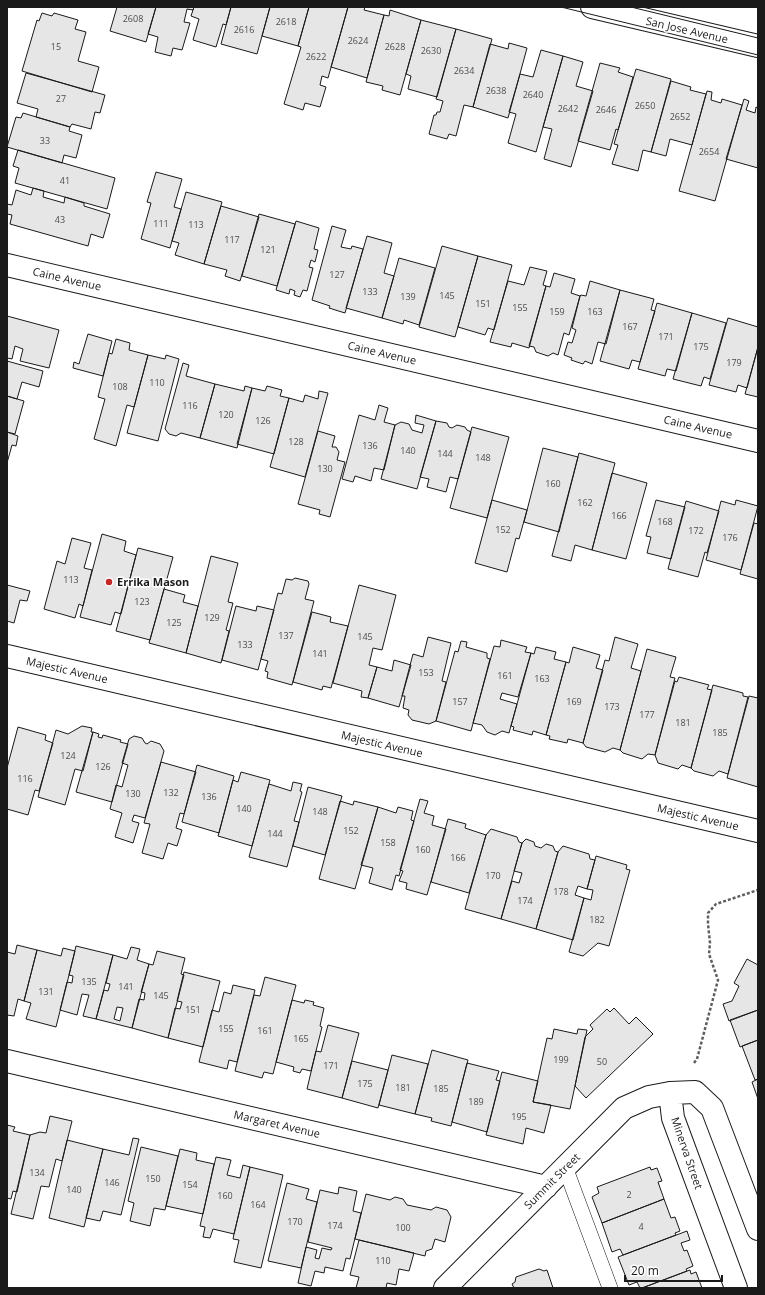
<svg xmlns="http://www.w3.org/2000/svg" width="765" height="1295" viewBox="0 0 765 1295" font-family="'Open Sans',sans-serif">
	<style>
		.building { fill: #e6e6e6; stroke: #1a1a1a; fill-rule: evenodd }
		.lines { fill: none; stroke-linecap: round; stroke-linejoin: round }
		.lane-casing { stroke: #1a1a1a; stroke-width: 16 }
		.street-casing { stroke: #1a1a1a; stroke-width: 24 }
		.secondary-casing { stroke: #1a1a1a; stroke-width: 24 }
		.path { stroke: #5f5f5f; stroke-width: 2.5; stroke-dasharray: 3 2; stroke-linecap: butt }
		.lane { stroke: #fff; stroke-width: 15 }
		.street { stroke: #fff; stroke-width: 22 }
		.secondary { stroke: #fff; stroke-width: 22 }
		.tram { stroke: #1a1a1a; stroke-width: 1 }
		.poi-dot { fill: #c62828; stroke: #fff; stroke-width: 1.5 }
		.labels { text-anchor: middle; stroke-width: 3; stroke-linejoin: round; paint-order: stroke }
		.number-label { font-size: 9px; fill: #4d4d4d }
		.street-label { font-size: 11px; fill: #1a1a1a; stroke: #fff }
		.poi-label { font-size: 11px; font-weight: bold; fill: #1a1a1a; stroke: #fff; text-anchor: start }
	</style>
	<rect width="100%" height="100%" fill="#fff"/>
	<!-- building -->
	<path class="building" d="M117 7H156L146 42 110 31Z
		M156 7H194L193 10 187 9 184 22 190 23 182 50 173 48 171 56 155 52 158 37 148 34Z
		M194 7H231L226 25 223 24 216 47 193 40 199 19 191 16Z
		M231 7H270L257 54 221 44Z
		M270 7H309L298 46 262 36Z
		M309 7H348L328 78 322 76 320 85 326 87 320 107 305 103 303 110 284 104 301 47 298 46Z
		M348 7H365L364 10 384 15 367 78 331 67Z
		M390 10 421 20 400 95 382 90 383 86 366 82 384 15 389 16Z
		M42 13 52 16 54 13 78 20 75 29 86 32 78 61 99 67 92 92 22 71 37 20 39 21Z
		M421 20 456 29 437 97 408 89 411 76 406 74Z
		M456 29 492 39 473 107 464 105 456 136 449 134 447 139 429 134 434 115H436L437 112H440L443 101 436 99Z
		M509 43 527 48 508 118 473 107 490 44 508 49Z
		M541 50 563 56 536 152 508 143 516 114 509 112 520 74 533 77Z
		M563 56 583 62 576 86 593 91 571 167 544 159 552 129 543 127Z
		M600 63 620 68 618 72 633 77 618 130 616 129 610 150 578 141Z
		M636 69 671 79 651 152 643 150 638 171 612 164 618 145 614 144Z
		M26 73 105 95 100 113 95 112 91 129 72 124 70 127 36 117 38 109 17 103Z
		M671 81 691 87 690 90 706 94 692 145 670 139 666 156 651 152Z
		M707 91 712 92 711 100 721 103 722 99 742 105 715 201 679 191Z
		M744 99 749 101 746 110 755 113 756 107 758 108V168L726 159Z
		M23 113 70 127 69 131 82 135 76 158 64 155 62 163 7 147 16 117 21 118Z
		M18 150 115 178 107 209 15 183 19 168 13 166Z
		M156 172 182 179 174 207 181 209 170 248 141 239 151 203 147 202Z
		M33 188 44 191 43 197 64 203 65 197 84 203V206L110 214 103 238 91 234 88 246 10 224 12 215 7 214V204L12 205 16 190 31 195Z
		M186 192 222 202 204 264 175 255 179 243 172 241Z
		M221 206 259 217 240 281 225 276 227 270 204 264Z
		M259 214 295 224 277 286 242 276Z
		M296 221 319 228 314 249 318 250 315 262 311 260 309 267 313 268 307 291 303 290 300 297 294 295 295 291 290 289 289 294 276 290Z
		M332 226 346 230 341 247 351 249 352 246 363 249 345 313 329 308 330 306 312 300Z
		M367 236 392 243 384 273 394 276 382 318 346 308Z
		M442 246 478 256 455 337 419 327Z
		M478 256 512 265 494 330 488 328 485 335 458 327Z
		M399 258 435 268 419 325 404 320 403 324 382 318Z
		M530 267 547 271 543 285 546 286 529 348 512 343 511 347 490 342 508 281 524 285Z
		M554 273 575 279 571 293 580 296 569 335 564 333 558 355 553 353 548 356 536 352 534 347 529 346 546 286 550 287Z
		M590 281 620 290 606 344 598 342 592 364 585 361 583 364 571 360 572 358 564 355 568 342 572 343 576 330 572 328 580 296 581 295 586 296Z
		M620 290 654 299 651 310 655 311 640 362 632 360 629 369 600 361Z
		M657 303 692 313 676 371 667 369 665 376 638 369Z
		M692 313 726 323 710 379 704 377 701 386 673 379Z
		M7 316 59 330 49 368 20 361 23 349 15 346 12 359 7 358Z
		M728 318 758 327V347L747 388 738 385 736 392 709 385Z
		M88 334 112 341 103 376 73 368 74 362 79 364Z
		M116 339 130 343 129 350 148 355 134 407 127 405 116 446 94 439 105 399 98 397 109 353 112 354Z
		M758 347V397L745 394Z
		M148 355 165 359 166 355 179 359 158 441 127 433Z
		M7 361 43 371 39 387 22 382 17 399 7 396Z
		M183 363 189 365 186 376 215 384 200 438 181 433 176 436 169 434 165 429Z
		M215 384 244 391 245 386 252 388 237 448 200 438Z
		M267 386 282 390 280 396 289 398 274 454 237 444 252 388 265 391Z
		M319 391 328 393 305 477 270 467 289 398 303 402 305 395 318 399Z
		M7 396 24 401 15 434 7 432Z
		M379 405 388 408 384 422 395 425 384 470 374 468 371 481 355 476 353 482 342 479 359 415 375 420Z
		M416 415 436 421 417 489 381 479 395 425 401 422 409 424 412 430 422 433 424 425 415 423Z
		M436 421 447 423 449 427 452 428 457 425 465 427 467 430 471 432 458 479 450 477 446 492 427 487 429 479 420 477Z
		M472 427 509 437 487 518 450 508Z
		M318 431 335 436 332 447H336L339 452 337 460 345 462 330 517 319 514 320 510 298 504Z
		M7 432 18 436 16 446 12 445 7 463Z
		M543 448 578 457 559 532 524 522Z
		M579 453 615 463 592 550 575 545 571 561 552 556Z
		M612 473 647 483 626 559 592 550Z
		M492 500 527 510 519 539 516 538 507 572 475 563Z
		M656 500 685 507 671 559 647 553 651 537 646 536Z
		M736 500 758 506 741 570 706 560 721 501 735 505Z
		M686 501 719 511 707 553 705 552 698 577 668 569Z
		M754 523 758 524V579L740 574Z
		M102 534 126 541 124 551 136 555 121 614 115 612 111 625 80 617Z
		M72 538 91 543 84 568 92 570 83 606 79 604 75 618 44 609 57 561 65 564Z
		M138 548 173 557 150 640 116 631Z
		M211 556 238 563 228 602 233 603 226 630 229 631 221 663 186 653Z
		M295 578 308 581 309 584 305 599 314 601 292 685 267 678 268 672 265 671 268 661 261 659 278 593 282 594 286 579 292 580Z
		M7 585 30 591 27 601 20 600 14 623 7 621Z
		M359 585 396 595 382 650 373 648 369 665 377 667 368 698 361 697 362 691 333 683Z
		M164 589 185 595 183 602 198 606 186 653 149 643Z
		M236 606 256 611 257 606 274 610 258 670 222 660Z
		M312 612 331 617 330 622 348 626 331 688 323 686 322 690 293 682Z
		M428 637 451 643 442 681 446 682 436 721 429 724 412 720 408 715 409 710 403 708 405 696H402L413 654 423 657Z
		M615 637 638 644 631 668 641 671 620 750 613 748 605 752 586 747 583 743 605 660 609 661Z
		M501 640 527 647 525 652 531 653 518 697 502 693 500 699 517 704 509 733 502 731 495 735 487 732 482 725 473 723 494 646 500 647Z
		M461 641 467 642 466 647 487 653V658L490 659 471 731 436 721 455 651 458 652Z
		M536 647 556 652 554 659 566 662 546 735 533 731 532 735 513 730 514 727 511 726 531 653 534 654Z
		M573 647 600 655 596 668 603 670 583 743 568 739 567 743 549 739 550 736 546 735 566 662 569 663Z
		M647 649 676 657 670 677 675 678 655 755 648 754 642 759 623 753 620 750Z
		M394 660 411 665 399 707 368 698 377 667 392 671Z
		M679 677 709 685 707 689 712 690 691 768 682 765 678 769 658 763 655 755 675 681 677 682Z
		M713 685 743 693V696L748 697 728 774 719 771 713 776 694 771 691 768Z
		M749 696 758 698V787L727 778Z
		M82 726 92 728 91 732H93L83 771 75 769 65 805 38 797 56 730 68 734Z
		M18 727 46 735 45 740 53 743 39 791 35 790 28 815 7 809V768Z
		M93 732 99 734 98 737 102 738 103 735 121 740 120 742 128 744 112 802 76 792Z
		M134 736 142 738 145 743 147 744 151 741 160 744 164 751 145 818 134 815 132 821 139 823 133 843 115 837 122 813 110 809 116 785 122 787 128 765 122 763 129 739Z
		M161 762 196 772 184 814 180 813 176 828 182 830 177 846 168 843 163 859 142 853 150 824 144 823Z
		M197 765 234 776 219 833 182 822Z
		M241 772 270 780 252 846 218 836 233 780 238 782Z
		M293 782 302 784 300 791 302 792 294 821 299 822 287 867 249 857 269 784 291 791Z
		M308 787 342 796 325 855 293 846Z
		M420 799 428 801 424 813 434 816 432 825 446 829 427 895 406 889 407 883 399 881 403 871 400 870Z
		M340 801 353 805 354 801 378 807 355 889 319 879Z
		M378 807 396 813 398 807 413 811 411 820 414 821 399 876 396 875 392 890 369 883 373 868 361 865Z
		M448 819 466 824 465 828 486 835 469 893 431 882Z
		M491 829 517 837 519 842 522 843 501 919 465 909 486 835Z
		M526 839 534 842 535 846 541 848 546 844 553 846 555 851 558 852 536 929 501 919 512 881 519 883 522 873 514 871 522 843Z
		M563 846 589 854 590 859 595 860 587 889 578 886 575 895 584 898 573 940 536 929 558 852Z
		M596 856 627 865 626 869 630 870 609 946 598 943 583 956 569 952 584 898 591 900 593 890 587 889Z
		M17 945 37 950 24 1001 18 999 14 1016 7 1015V952L15 954Z
		M76 946 113 955 96 1019 83 1016 89 995 82 994 77 1015 60 1010 67 982 72 983 73 976 69 975Z
		M131 947 140 949 137 960 149 964 132 1028 96 1019 104 990 108 991 110 984 106 983 113 955 127 959ZM117 1007 123 1008 120 1021 114 1019Z
		M63 948 75 951 56 1027 26 1019 31 1003 24 1001 37 950 61 956Z
		M157 951 185 958 181 974 184 975 168 1038 132 1028 139 999 144 1000 145 993 141 992 149 964 153 965Z
		M747 959 758 965V1010L729 1021 723 1004 732 1001 739 986 734 983Z
		M184 972 220 981 203 1047 168 1038 175 1008 180 1009 182 1002 177 1001Z
		M265 977 296 985 273 1074 264 1072 262 1078 235 1071 254 995 260 996Z
		M233 985 255 990 237 1062 229 1060 227 1069 199 1062 212 1010 219 1012 224 992 231 994Z
		M292 1000 304 1003 305 1000 314 1002 313 1005 324 1008 320 1026 322 1027 311 1071 302 1069 300 1073 293 1071 294 1067 276 1062Z
		M614 1008 629 1024 636 1017 653 1034 586 1098 575 1086 585 1037 593 1029 590 1025 607 1009 610 1012Z
		M758 1010V1040L740 1047 730 1020Z
		M328 1025 359 1033 342 1098 307 1089 316 1051 321 1052Z
		M554 1029 577 1034 578 1029 587 1030 570 1109 533 1102 547 1038 552 1039Z
		M758 1040V1079L755 1080 742 1046Z
		M432 1050 468 1060 451 1126 431 1121 432 1118 415 1114Z
		M392 1055 428 1064 415 1114 379 1105Z
		M352 1061 388 1070 378 1108 342 1098Z
		M467 1063 499 1071 496 1080 500 1081 487 1132 452 1122Z
		M502 1072 538 1081 533 1102 551 1105 544 1133 526 1128 523 1144 486 1135Z
		M758 1079V1099L752 1082Z
		M50 1116 72 1121 62 1161 56 1159 49 1187 41 1186 33 1219 11 1214 30 1135 40 1132 46 1133Z
		M7 1125 15 1127 13 1131 30 1135 17 1192 13 1191 11 1199 7 1198Z
		M133 1138 139 1139 121 1215 103 1211 100 1221 86 1218 103 1149 129 1155Z
		M67 1140 103 1149 84 1227 49 1218Z
		M141 1147 178 1156 165 1210 154 1208 150 1226 130 1221 134 1203 128 1201Z
		M180 1149 197 1153 196 1160 214 1164 203 1214 166 1206Z
		M216 1157 231 1160 227 1175 240 1178 243 1165 250 1167 234 1234 213 1229 210 1238 203 1237 205 1227 200 1226Z
		M250 1167 283 1175 261 1268 234 1262 239 1240 233 1239 234 1234Z
		M650 1167 651 1170 657 1168 662 1181 658 1182 664 1199 602 1223 592 1197 599 1193 597 1187Z
		M287 1183 309 1189 306 1199 317 1202 301 1268 268 1261Z
		M339 1187 357 1191 353 1211 361 1213 350 1259 346 1258 343 1271 325 1267 324 1273 315 1271 311 1286 298 1283 306 1247 317 1250 315 1258 319 1259 322 1248 331 1250 332 1248 308 1242 320 1190 338 1194Z
		M366 1194 390 1200 395 1197 403 1199 407 1205 431 1210 436 1207 447 1210 451 1217 445 1242 435 1239 432 1249 426 1251 425 1256 355 1239Z
		M664 1199 671 1218 675 1217 680 1231 675 1233 676 1235 623 1255 620 1249 612 1252 602 1223Z
		M687 1231 690 1240 681 1243 684 1251 687 1250 693 1266 686 1269 687 1271 642 1288H640L637 1282 629 1285 618 1257Z
		M359 1240 414 1253 409 1271 399 1269 396 1285 387 1283 386 1288H356L359 1277 350 1275Z
		M539 1269 544 1271 547 1270 553 1288H514L512 1284 515 1282 516 1277Z
		M690 1270 691 1274 696 1272 702 1288H642Z"/>
	<g class="lines">
		<defs>
			<path id="lane" d="M565 1167 610 1288"/>
			<path id="street" d="M7 265 758 441
				M7 656 758 831
				M7 1061 546 1187
				M670 1093 673 1118 736 1288
				M445 1288 624 1108 649 1097 670 1093 695 1092 712 1108 758 1229"/>
			<path id="secondary" d="M592 7 758 46"/>
		</defs>
		<!-- lane casing -->
		<use href="#lane" class="lane-casing"/>
		<!-- street casing -->
		<use href="#street" class="street-casing"/>
		<!-- secondary casing -->
		<use href="#secondary" class="secondary-casing"/>
		<!-- path -->
		<path class="path" d="M694 1063 697 1059 718 980 709 954 710 943 708 924V913L716 904 758 890"/>
		<!-- lane -->
		<use href="#lane" class="lane"/>
		<!-- street -->
		<use href="#street" class="street"/>
		<!-- secondary -->
		<use href="#secondary" class="secondary"/>
		<!-- tram -->
		<path class="tram" d="M561 7 758 55
			M631 7 758 38"/>
	</g>
	<!-- markers -->
	<circle class="poi-dot" cx="109" cy="582" r="4"/>
	<g class="labels">
		<!-- number labels -->
		<g class="number-label">
			<text x="133" y="22">2608</text>
			<text x="286" y="25">2618</text>
			<text x="244" y="33">2616</text>
			<text x="358" y="44">2624</text>
			<text x="56" y="50">15</text>
			<text x="395" y="50">2628</text>
			<text x="431" y="54">2630</text>
			<text x="316" y="60">2622</text>
			<text x="464" y="74">2634</text>
			<text x="496" y="94">2638</text>
			<text x="533" y="98">2640</text>
			<text x="61" y="102">27</text>
			<text x="645" y="109">2650</text>
			<text x="568" y="112">2642</text>
			<text x="606" y="113">2646</text>
			<text x="680" y="120">2652</text>
			<text x="45" y="144">33</text>
			<text x="709" y="155">2654</text>
			<text x="65" y="184">41</text>
			<text x="60" y="223">43</text>
			<text x="161" y="227">111</text>
			<text x="196" y="228">113</text>
			<text x="232" y="243">117</text>
			<text x="268" y="253">121</text>
			<text x="337" y="278">127</text>
			<text x="370" y="295">133</text>
			<text x="447" y="299">145</text>
			<text x="408" y="300">139</text>
			<text x="483" y="307">151</text>
			<text x="520" y="311">155</text>
			<text x="557" y="315">159</text>
			<text x="595" y="315">163</text>
			<text x="630" y="330">167</text>
			<text x="666" y="340">171</text>
			<text x="701" y="350">175</text>
			<text x="734" y="366">179</text>
			<text x="157" y="386">110</text>
			<text x="120" y="390">108</text>
			<text x="190" y="409">116</text>
			<text x="226" y="418">120</text>
			<text x="263" y="424">126</text>
			<text x="296" y="445">128</text>
			<text x="370" y="449">136</text>
			<text x="408" y="454">140</text>
			<text x="445" y="457">144</text>
			<text x="483" y="461">148</text>
			<text x="325" y="472">130</text>
			<text x="553" y="487">160</text>
			<text x="585" y="506">162</text>
			<text x="619" y="519">166</text>
			<text x="665" y="525">168</text>
			<text x="503" y="533">152</text>
			<text x="696" y="534">172</text>
			<text x="730" y="541">176</text>
			<text x="71" y="583">113</text>
			<text x="142" y="605">123</text>
			<text x="212" y="621">129</text>
			<text x="174" y="626">125</text>
			<text x="286" y="639">137</text>
			<text x="365" y="640">145</text>
			<text x="245" y="648">133</text>
			<text x="320" y="657">141</text>
			<text x="426" y="676">153</text>
			<text x="505" y="679">161</text>
			<text x="542" y="682">163</text>
			<text x="460" y="705">157</text>
			<text x="574" y="705">169</text>
			<text x="612" y="710">173</text>
			<text x="647" y="718">177</text>
			<text x="683" y="726">181</text>
			<text x="720" y="736">185</text>
			<text x="68" y="759">124</text>
			<text x="103" y="770">126</text>
			<text x="25" y="782">116</text>
			<text x="171" y="796">132</text>
			<text x="133" y="797">130</text>
			<text x="209" y="800">136</text>
			<text x="244" y="812">140</text>
			<text x="320" y="815">148</text>
			<text x="351" y="834">152</text>
			<text x="275" y="837">144</text>
			<text x="388" y="846">158</text>
			<text x="423" y="853">160</text>
			<text x="458" y="861">166</text>
			<text x="493" y="879">170</text>
			<text x="561" y="895">178</text>
			<text x="525" y="904">174</text>
			<text x="597" y="923">182</text>
			<text x="89" y="985">135</text>
			<text x="126" y="990">141</text>
			<text x="46" y="995">131</text>
			<text x="161" y="999">145</text>
			<text x="193" y="1013">151</text>
			<text x="226" y="1032">155</text>
			<text x="265" y="1034">161</text>
			<text x="301" y="1042">165</text>
			<text x="561" y="1063">199</text>
			<text x="602" y="1065">50</text>
			<text x="331" y="1069">171</text>
			<text x="365" y="1087">175</text>
			<text x="403" y="1091">181</text>
			<text x="441" y="1092">185</text>
			<text x="476" y="1105">189</text>
			<text x="519" y="1120">195</text>
			<text x="37" y="1176">134</text>
			<text x="153" y="1182">150</text>
			<text x="112" y="1186">146</text>
			<text x="190" y="1188">154</text>
			<text x="74" y="1193">140</text>
			<text x="629" y="1198">2</text>
			<text x="225" y="1199">160</text>
			<text x="258" y="1208">164</text>
			<text x="295" y="1225">170</text>
			<text x="335" y="1229">174</text>
			<text x="641" y="1230">4</text>
			<text x="403" y="1231">100</text>
			<text x="383" y="1264">110</text>
		</g>
		<!-- street labels -->
		<g class="street-label">
			<text transform="translate(687 30) rotate(13)" y="4">San Jose Avenue</text>
			<text transform="translate(67 279) rotate(13)" y="4">Caine Avenue</text>
			<text transform="translate(382 353) rotate(13)" y="4">Caine Avenue</text>
			<text transform="translate(698 427) rotate(13)" y="4">Caine Avenue</text>
			<text transform="translate(67 670) rotate(13)" y="4">Majestic Avenue</text>
			<text transform="translate(382 744) rotate(13)" y="4">Majestic Avenue</text>
			<text transform="translate(698 817) rotate(13)" y="4">Majestic Avenue</text>
			<text transform="translate(277 1124) rotate(13)" y="4">Margaret Avenue</text>
			<text transform="translate(687 1153) rotate(71)" y="4">Minerva Street</text>
			<text transform="translate(552 1181) rotate(-45)" y="4">Summit Street</text>
		</g>
		<!-- poi labels -->
		<g class="poi-label">
			<text x="117" y="586">Errika Mason</text>
		</g>
	</g>
	<!-- border -->
	<rect width="765" height="1295" fill="none" stroke="#1a1a1a" stroke-width="16"/>
	<!-- scale -->
	<path d="M625 1275v6h97v-6" fill="none" stroke="#1a1a1a" stroke-width="2"/>
	<text x="631" y="1275" font-size="12" fill="#1a1a1a" stroke="#ffffff" stroke-width="3" paint-order="stroke">20 m</text>
</svg>
